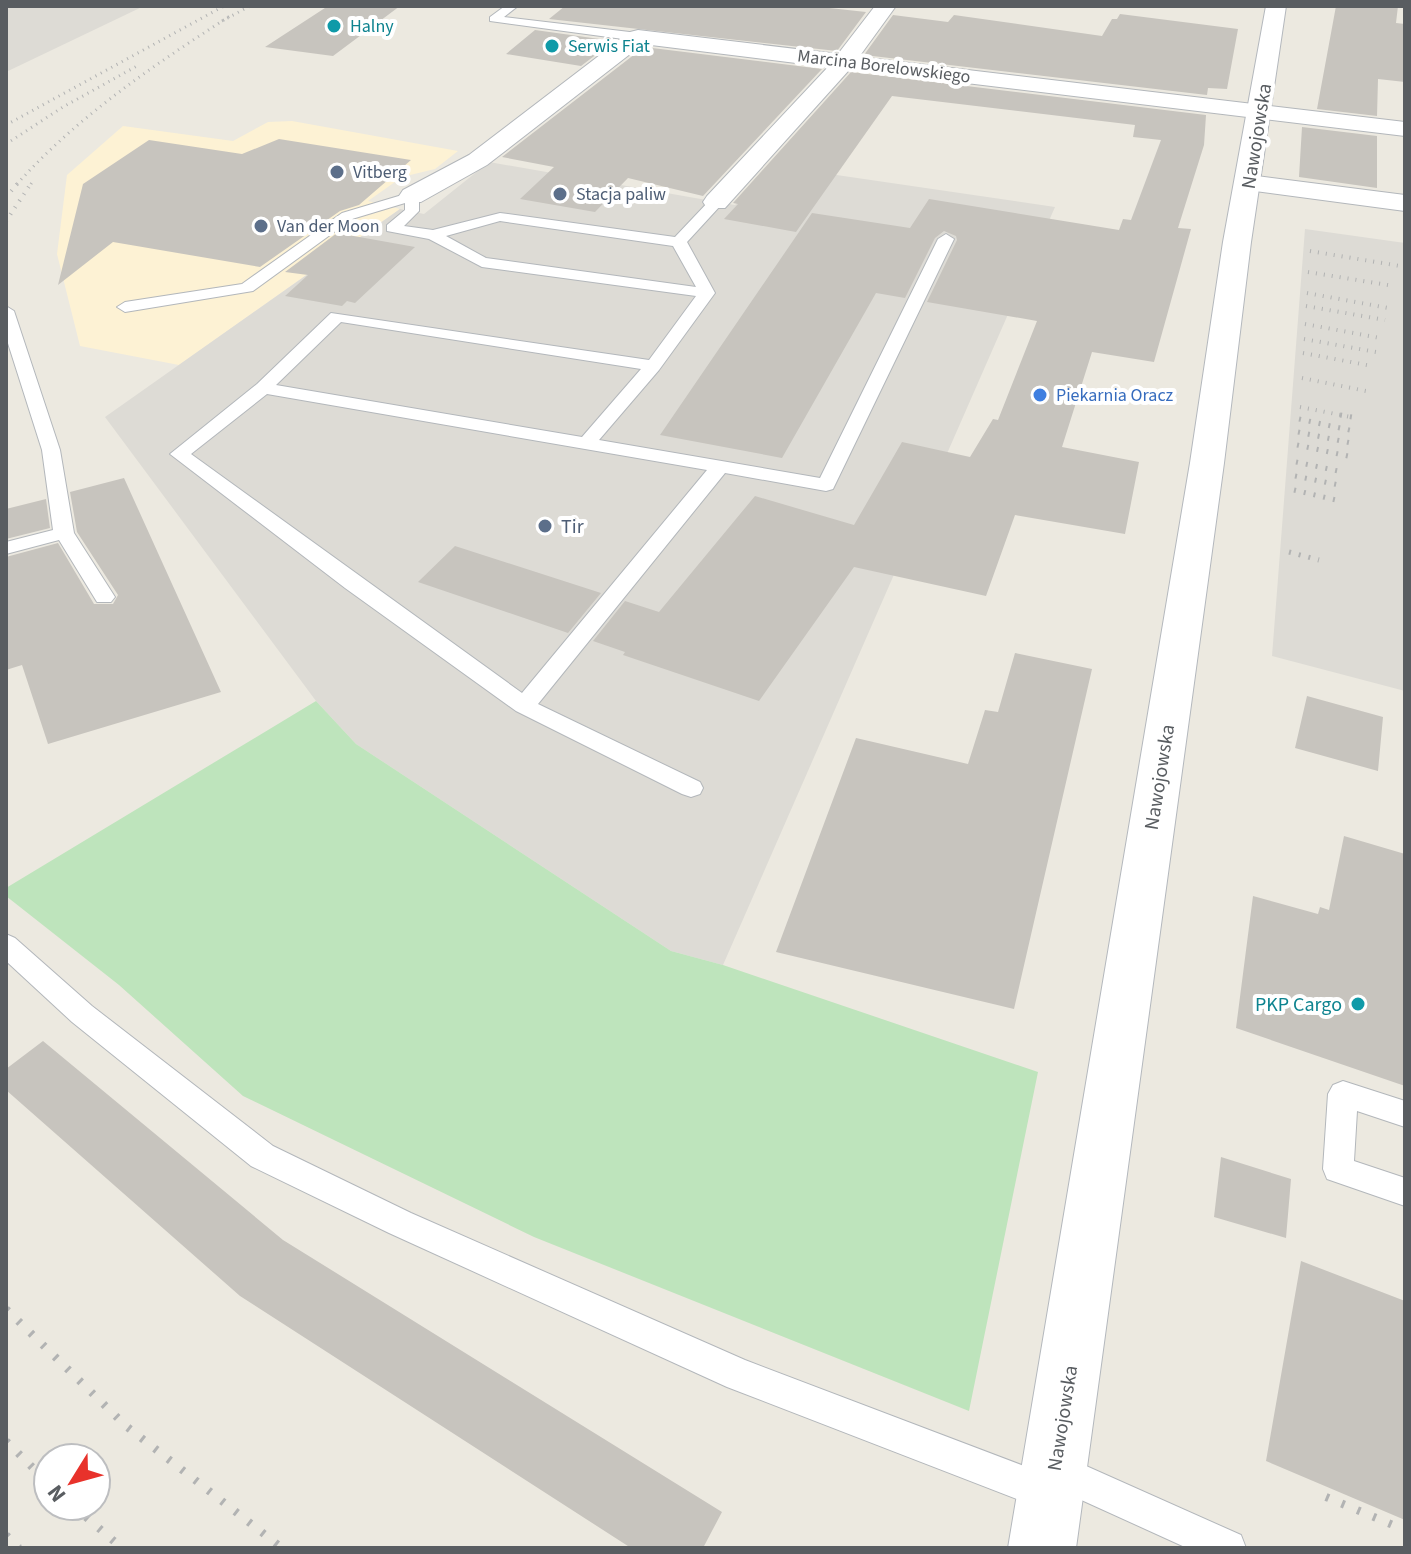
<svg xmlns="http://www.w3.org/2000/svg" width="1411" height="1554" viewBox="0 0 1411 1554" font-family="'Source Sans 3',sans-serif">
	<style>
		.commercial { fill: #fdf2d4 }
		.industrial { fill: #dddbd5 }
		.green { fill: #bee4bc }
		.building { fill: #c7c4be }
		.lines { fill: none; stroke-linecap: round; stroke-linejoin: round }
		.lane-casing { stroke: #b3b7bb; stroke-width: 2 }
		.street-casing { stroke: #b3b7bb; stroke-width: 2 }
		.secondary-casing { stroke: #b4b8bd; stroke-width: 2 }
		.lane { fill: #fff; fill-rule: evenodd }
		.street { fill: #fff; fill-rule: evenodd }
		.secondary { fill: #fff; fill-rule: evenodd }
		.rail-far3 { stroke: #b2b3b3; stroke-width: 3; stroke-dasharray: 1 5; stroke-linecap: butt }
		.rail-far2 { stroke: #b2b3b3; stroke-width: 4; stroke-dasharray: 1 7; stroke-linecap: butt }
		.rail-far1 { stroke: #b2b3b3; stroke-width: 5; stroke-dasharray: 2 8; stroke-linecap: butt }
		.rail { stroke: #b2b3b3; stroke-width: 8; stroke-dasharray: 3 14; stroke-linecap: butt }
		.culture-dot { fill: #0f9aa8; stroke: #fff; stroke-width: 3 }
		.service-dot { fill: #5c6f8a; stroke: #fff; stroke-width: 3 }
		.shop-dot { fill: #3f7fe0; stroke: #fff; stroke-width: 3 }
		.labels { text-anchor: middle; stroke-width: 8; stroke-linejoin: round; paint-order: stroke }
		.far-culture-label { font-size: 18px; fill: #0d838f; stroke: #fff; text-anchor: start }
		.far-street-label { font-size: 18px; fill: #595d61; stroke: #fff }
		.far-service-label { font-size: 18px; fill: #4e5e75; stroke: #fff; text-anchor: start }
		.far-shop-label { font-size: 18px; fill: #366cbe; stroke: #fff; text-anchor: start }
		.street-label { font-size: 20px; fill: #595d61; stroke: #fff }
		.service-label { font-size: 20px; fill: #4e5e75; stroke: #fff; text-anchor: start }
		.culture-label { font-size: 20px; fill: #0d838f; stroke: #fff; text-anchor: end }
	</style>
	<rect width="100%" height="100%" fill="#ece9e0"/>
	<!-- commercial -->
	<path class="commercial" d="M292 121 458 151 435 169 402 177 368 201 400 209 179 365 80 346 57 254 67 175 123 126 233 141 268 122Z"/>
	<!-- industrial -->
	<path class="industrial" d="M6 6H144L6 72Z
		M489 162 735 205 775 166 1055 207 723 965 671 951 356 744 316 701 105 417 400 209 424 214Z
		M1305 229 1405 243V691L1272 656Z"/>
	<!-- green -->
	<path class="green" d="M316 701 356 744 671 951 723 965 1038 1072 969 1411 534 1237 243 1096 119 985 6 896V888Z"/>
	<!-- building -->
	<path class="building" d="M328 6H400L333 56 265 47Z
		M565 6H811L866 12 837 51 549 19Z
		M1336 6H1398L1396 23 1405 24V82L1378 79 1377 116 1317 109Z
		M1120 14 1238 29 1227 89 1208 88 1207 95 864 55 893 15 948 22 954 15 1102 36 1112 19H1117Z
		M535 30 614 41 581 66 506 54Z
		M644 47 822 69 703 196 628 178 595 212 520 199 554 167 502 157Z
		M851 72 1206 115 1204 145 1178 228 1191 229 1154 362 1092 352 1062 447 1139 462 1125 534 1015 515 986 596 854 567 759 701 623 655 625 652 593 641 625 601 659 612 755 496 854 525 902 442 970 457 993 419 998 420 1037 321 927 302 957 240 956 236 944 231 935 238 905 298 876 293 782 458 660 435 812 213 910 228 929 199 1119 230 1123 219 1131 220 1161 140 1133 137 1135 125 892 96 796 232 724 219 738 204 733 203Z
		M1302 127 1377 136V188L1299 177Z
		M279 139 411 160 359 205 340 211 260 267 113 242 58 285 83 184 149 140 242 154Z
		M337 233 415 247 355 303 347 301 342 306 285 296 308 275 285 272Z
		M124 478 221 692 48 744 22 665 6 670V557L58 543 94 604H113L118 595 77 532 70 492Z
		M46 499 50 528 6 539V509Z
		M455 546 601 593 568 633 418 582Z
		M1015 653 1092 669 1014 1009 776 952 856 738 968 764 985 710 998 712Z
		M1307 696 1383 717 1378 771 1295 748Z
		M1344 836 1405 854V1086L1236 1028 1253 896 1318 914 1320 907 1329 910Z
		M43 1041 283 1240 722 1512 703 1548H631L240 1296 6 1090V1069Z
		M1221 1157 1291 1179 1286 1238 1214 1217Z
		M1301 1261 1405 1301V1520L1266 1461Z"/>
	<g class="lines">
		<defs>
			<path id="lane" d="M505 6H518L504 17 638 33 644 37 638 41 490 21V17Z
				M412 192 419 196V211L404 226 433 230 500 213 675 237 711 199H721V205L687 242 715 293 659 370 599 440 820 478 938 239 946 234 954 239 833 489 826 491 725 473 538 704 700 782 703 788 700 794 691 797 682 794 516 711 345 588 170 454 257 384 331 313 649 360 696 296 482 267 429 239 387 231V225L405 210V203L352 219 253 291 125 312 117 307 125 302 242 284 342 213ZM500 221 673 246 696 287 486 258 446 236ZM341 322 641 369 582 437 276 385ZM267 394 707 470 522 693 191 454Z
				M6 306 14 311 60 450 74 533 115 597 111 602H97L59 540 6 554V542L53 530 42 450 6 337Z
				M6 934 15 938 92 1006 273 1146 411 1213 745 1360 1040 1472 1044 1458 1057 1453 1241 1535 1246 1548H1187L1066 1493 1061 1506 1048 1511 727 1387 389 1233 251 1166 72 1022 6 961Z
				M1343 1081 1405 1101V1127L1357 1111 1354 1161 1405 1178V1206L1327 1179 1323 1169 1328 1094 1333 1085Z"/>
			<path id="street" d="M875 6H896L859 57 1405 122V136L850 69 725 208H707L703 202 707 196 828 67 643 44 487 165 421 202H403L399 196 403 190 469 155 630 32 638 30 838 54Z
				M1249 175 1405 195V211L1240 189 1236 183 1240 177Z"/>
			<path id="secondary" d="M1266 6H1286L1251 242 1224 463 1076 1548H1008L1190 463 1223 242Z"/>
		</defs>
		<!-- lane casing -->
		<use href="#lane" class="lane-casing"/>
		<!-- street casing -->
		<use href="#street" class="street-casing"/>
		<!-- secondary casing -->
		<use href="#secondary" class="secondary-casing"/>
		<!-- lane -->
		<use href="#lane" class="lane"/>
		<!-- street -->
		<use href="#street" class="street"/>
		<!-- secondary -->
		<use href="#secondary" class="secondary"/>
		<!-- rail-far3 -->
		<path class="rail-far3" d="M222 21 250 6
			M6 125 224 6
			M6 144 63 107 137 66
			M17 184C78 116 154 65 230 16
			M31 184 33 181"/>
		<!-- rail-far2 -->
		<path class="rail-far2" d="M6 197 19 182
			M6 221 32 182
			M1310 251 1400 266
			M1308 272 1394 286
			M1307 293 1388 308
			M1306 306 1385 320
			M1305 324 1380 338
			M1304 339 1376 352
			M1303 353 1372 366
			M1302 378 1366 391
			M1300 407 1351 417"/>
		<!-- rail-far1 -->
		<path class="rail-far1" d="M1340 415 1358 418
			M1299 419 1354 431
			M1298 432 1351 443
			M1297 445 1348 456
			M1296 462 1343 472
			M1295 476 1339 485
			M1294 490 1336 500
			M1289 552 1319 560"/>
		<!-- rail -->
		<path class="rail" d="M6 1309 126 1426 282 1548
			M6 1441 48 1483
			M1326 1497 1405 1530
			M73 1506 122 1548
			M6 1535 19 1548"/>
	</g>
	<!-- markers -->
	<g class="culture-dot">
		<circle cx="334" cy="26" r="8"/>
		<circle cx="552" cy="46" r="8"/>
		<circle cx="1358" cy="1004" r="8"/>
	</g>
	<g class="service-dot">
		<circle cx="337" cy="172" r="8"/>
		<circle cx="560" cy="194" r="8"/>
		<circle cx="261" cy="226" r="8"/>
		<circle cx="545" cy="526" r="8"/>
	</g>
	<circle class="shop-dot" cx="1040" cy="395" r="8"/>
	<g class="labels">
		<!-- far-culture labels -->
		<g class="far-culture-label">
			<text x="350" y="32">Halny</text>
			<text x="568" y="52">Serwis Fiat</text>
		</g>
		<!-- far-street labels -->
		<g class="far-street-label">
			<text transform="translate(884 66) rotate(7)" y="6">Marcina Borelowskiego</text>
		</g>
		<!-- far-service labels -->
		<g class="far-service-label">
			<text x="353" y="178">Vitberg</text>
			<text x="576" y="200">Stacja paliw</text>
			<text x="277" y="232">Van der Moon</text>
		</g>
		<!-- far-shop labels -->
		<g class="far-shop-label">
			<text x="1056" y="401">Piekarnia Oracz</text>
		</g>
		<!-- street labels -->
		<g class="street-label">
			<text transform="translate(1256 136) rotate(-81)" y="7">Nawojowska</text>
			<text transform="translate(1159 777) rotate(-81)" y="7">Nawojowska</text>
			<text transform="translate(1062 1418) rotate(-81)" y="7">Nawojowska</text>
		</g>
		<!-- service labels -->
		<g class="service-label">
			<text x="561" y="533">Tir</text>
		</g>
		<!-- culture labels -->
		<g class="culture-label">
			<text x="1342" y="1011">PKP Cargo</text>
		</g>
	</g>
	<!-- border -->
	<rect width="1411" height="1554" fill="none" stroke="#595d61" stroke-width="16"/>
	<!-- north arrow -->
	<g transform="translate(72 1482) rotate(233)"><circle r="38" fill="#ffffff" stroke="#bdbec0" stroke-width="2"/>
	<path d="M0-6L14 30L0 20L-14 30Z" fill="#e8322b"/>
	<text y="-12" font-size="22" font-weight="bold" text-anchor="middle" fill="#595d61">N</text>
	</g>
</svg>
